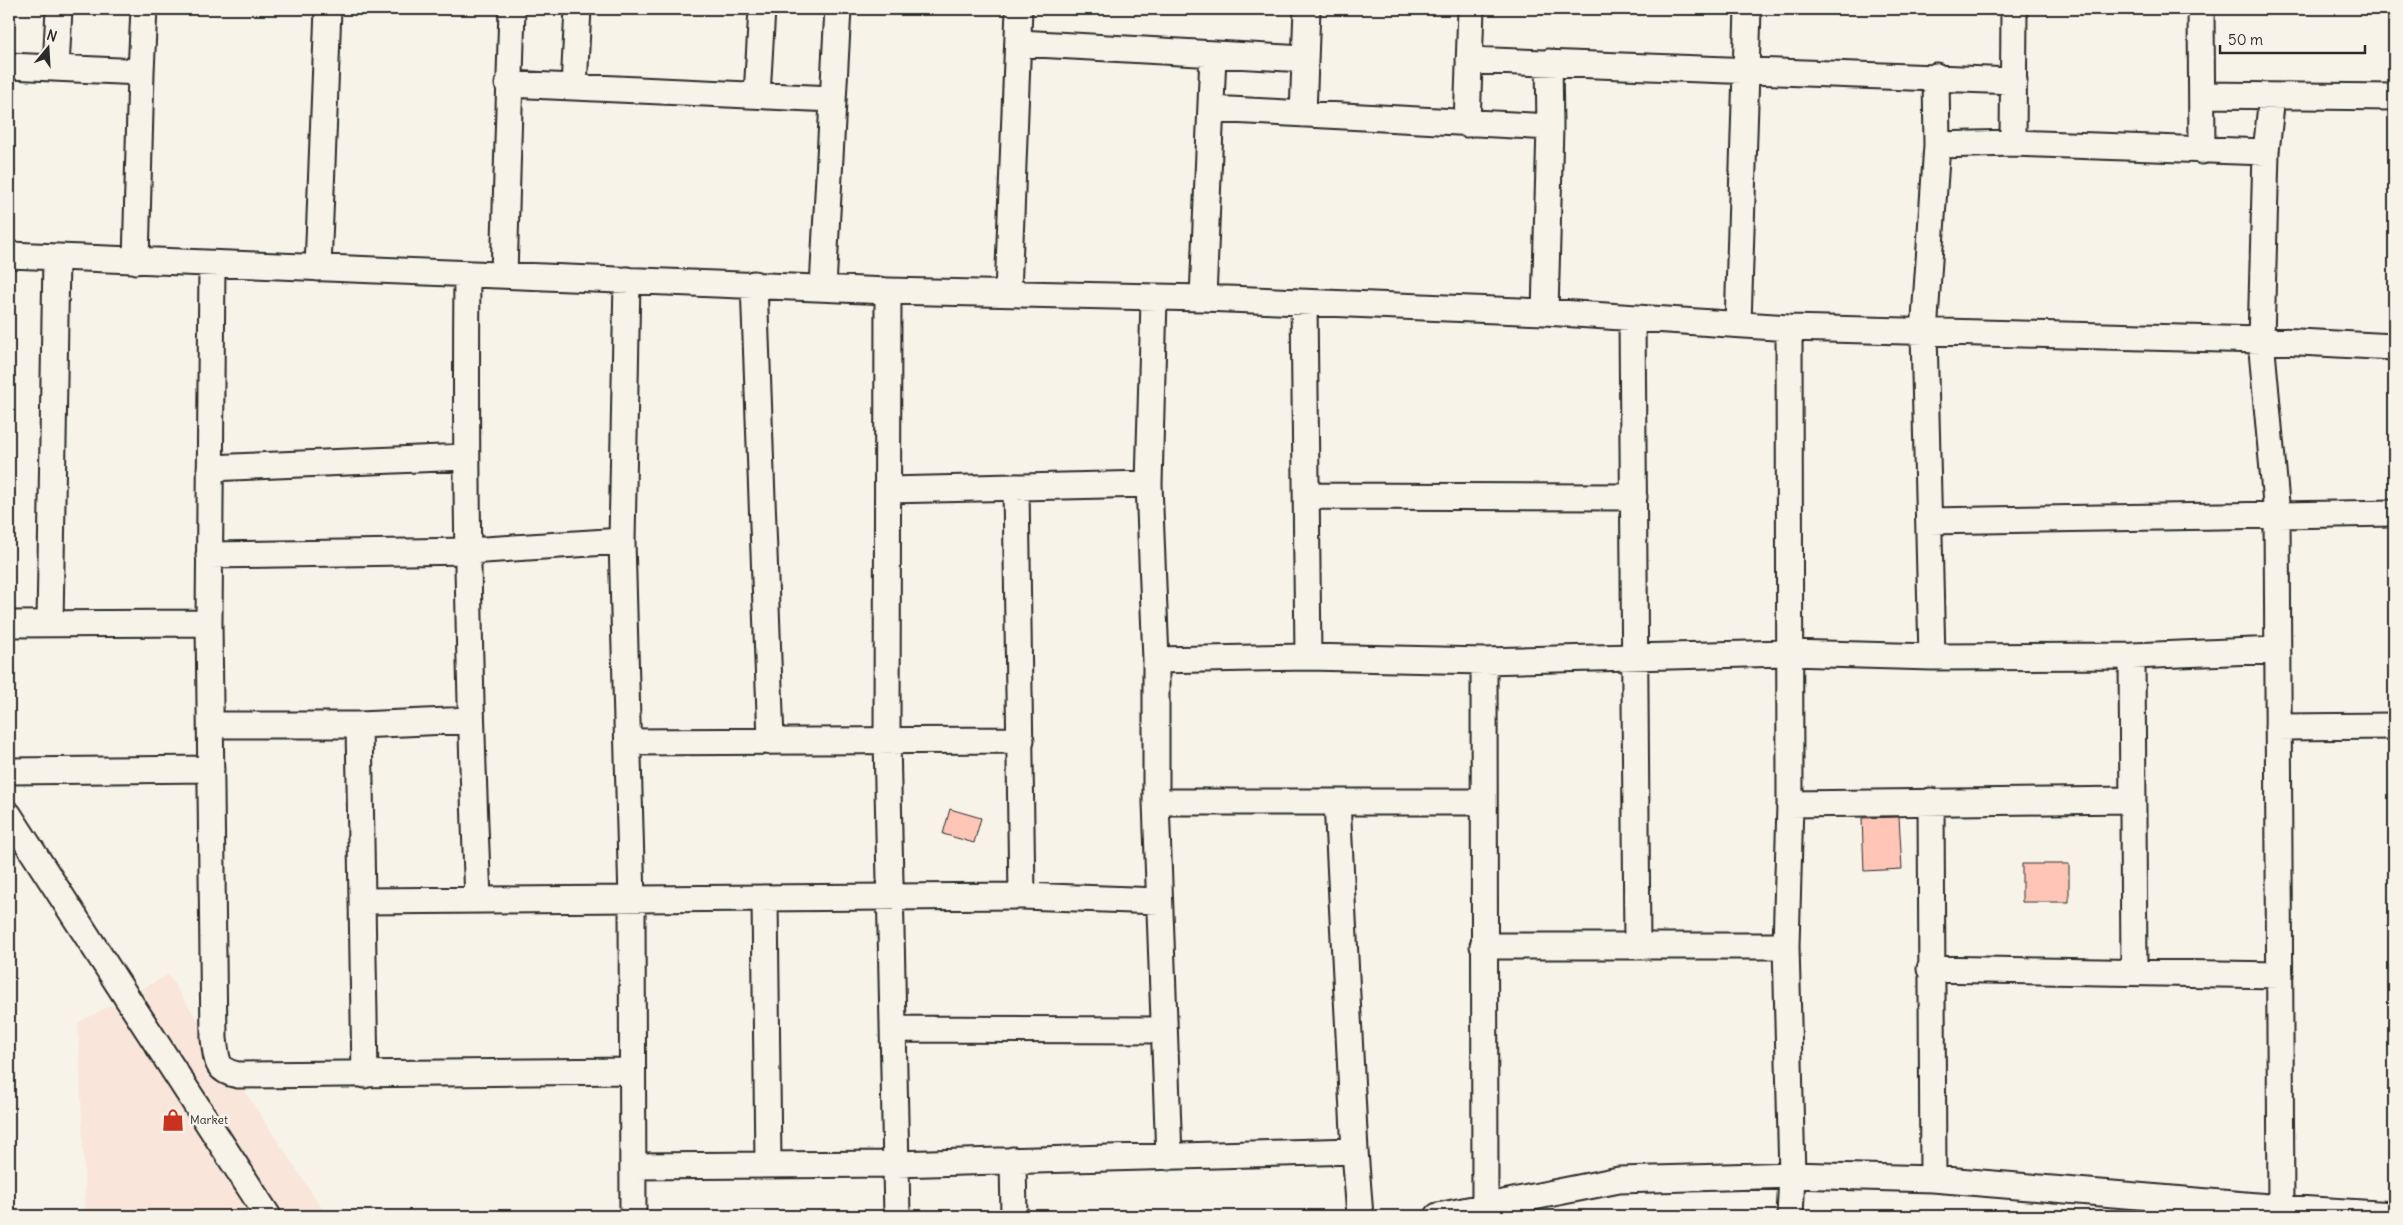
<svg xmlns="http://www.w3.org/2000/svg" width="2403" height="1225" viewBox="0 0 2403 1225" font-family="Delius,sans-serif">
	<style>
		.built { fill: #f9e5d9 }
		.building { fill: #ffc5b7; stroke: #2b2b2b }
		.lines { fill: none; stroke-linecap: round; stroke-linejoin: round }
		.minor-casing { stroke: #2b2b2b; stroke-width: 29 }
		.minor { stroke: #f7f3e8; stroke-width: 25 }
		.labels { text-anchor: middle; stroke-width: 5; stroke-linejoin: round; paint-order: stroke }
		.poi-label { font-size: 12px; fill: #2b2b2b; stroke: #f7f3e8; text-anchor: start }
	</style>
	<rect width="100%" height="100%" fill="#f7f3e8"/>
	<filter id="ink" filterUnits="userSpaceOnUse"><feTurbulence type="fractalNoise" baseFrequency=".02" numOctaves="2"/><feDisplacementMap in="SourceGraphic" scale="10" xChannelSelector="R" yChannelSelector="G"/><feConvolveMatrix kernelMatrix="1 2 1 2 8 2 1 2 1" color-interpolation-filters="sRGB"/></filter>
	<g filter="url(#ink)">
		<!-- built -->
		<path class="built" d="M168 975 327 1216H86L78 1023Z"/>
		<!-- building -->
		<path class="building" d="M950 809 981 818 974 843 943 834Z
			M1899 817 1902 869 1864 871 1862 818Z
			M2022 864H2069V902H2022Z"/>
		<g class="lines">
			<defs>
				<path id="minor" d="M2201 9 2202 151
					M1019 43 1305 59
					M1469 60 2014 81
					M9 66 141 72
					M56 68 59 9
					M508 84 833 99
					M574 87 578 9
					M757 95 762 9
					M2202 95 2394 97
					M2272 96 2266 152 2261 340 2277 514 2281 1208
					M1211 109 1550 127
					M1303 114 1307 9
					M1467 124 1471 9
					M2013 143 2014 9
					M1937 145 2013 143 2266 152
					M9 255 888 291 1203 298 1545 312 1789 328 2261 340 2394 347
					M136 261 141 72 144 9
					M212 264 209 623 214 1039C217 1059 215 1071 238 1075L632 1071
					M318 268 328 9
					M467 275C465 483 469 691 478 899
					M504 275 512 9
					M627 280 622 541 632 900 633 1216
					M754 284 771 740
					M823 287 838 9
					M888 291 887 739 897 1216
					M1008 293 1019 9
					M1203 298 1213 55
					M1154 299 1149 484 1156 660V802L1169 1157
					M1304 303 1308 657
					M1545 312 1550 127 1549 62
					M1632 318 1637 946
					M1738 324 1748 9
					M1789 328 1790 804 1786 946 1792 1175 1790 1216
					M210 468 465 457
					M1016 488 1022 896
					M888 490 1149 484
					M1307 496 1634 497
					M1929 521 2394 513
					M209 555 469 551 622 541
					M9 624 209 623
					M50 624 56 257
					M2132 656 2134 972
					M1932 657 1924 333 1937 145 1936 76
					M1156 660 1308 657 1484 661 1789 653 1932 657 2132 656 2277 650
					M1484 661 1485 1208
					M211 725H359L470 720
					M359 725 365 1075
					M2278 727 2394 726
					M628 742 1021 740
					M9 771 211 769
					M1931 801 1933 1179
					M1156 802H1482
					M1337 802 1355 1151 1360 1216
					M1790 804 2132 800
					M9 815 268 1216
					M765 899 768 1165
					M362 901 1022 896 1159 901
					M1483 946H1786
					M1930 969 2280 975
					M893 1029 1164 1030
					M1013 1160 1014 1216
					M633 1166 895 1164 1355 1151
					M1438 1216 1619 1180 1792 1175 1933 1179 2281 1208 2394 1215"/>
			</defs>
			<!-- minor casing -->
			<use href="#minor" class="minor-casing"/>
			<!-- minor -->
			<use href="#minor" class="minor"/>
		</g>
	</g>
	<!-- icons -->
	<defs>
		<symbol id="shop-bare" viewBox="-9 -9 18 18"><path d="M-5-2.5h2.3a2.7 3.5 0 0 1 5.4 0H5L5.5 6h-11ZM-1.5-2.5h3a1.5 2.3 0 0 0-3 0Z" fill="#c8321e" stroke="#f7f3e8" stroke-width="2.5" paint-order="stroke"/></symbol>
	</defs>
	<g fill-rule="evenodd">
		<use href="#shop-bare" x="157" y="1104" width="32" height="32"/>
	</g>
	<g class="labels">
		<!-- poi labels -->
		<g class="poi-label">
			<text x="190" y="1124">Market</text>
		</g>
	</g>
	<!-- margin -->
	<rect width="2403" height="1225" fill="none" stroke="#f7f3e8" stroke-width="30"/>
	<rect x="15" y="15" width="2373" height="1195" fill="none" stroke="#2b2b2b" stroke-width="2" filter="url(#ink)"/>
	<!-- north arrow -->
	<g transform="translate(48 48) rotate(18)" stroke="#f7f3e8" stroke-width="4" paint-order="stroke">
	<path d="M0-4L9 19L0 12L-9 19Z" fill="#2b2b2b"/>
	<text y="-8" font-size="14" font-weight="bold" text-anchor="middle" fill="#2b2b2b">N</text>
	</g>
	<!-- scale -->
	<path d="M2220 45v8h145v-8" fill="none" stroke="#2b2b2b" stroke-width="2.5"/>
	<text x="2228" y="45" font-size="15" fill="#2b2b2b" stroke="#f7f3e8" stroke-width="4" paint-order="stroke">50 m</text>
</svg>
